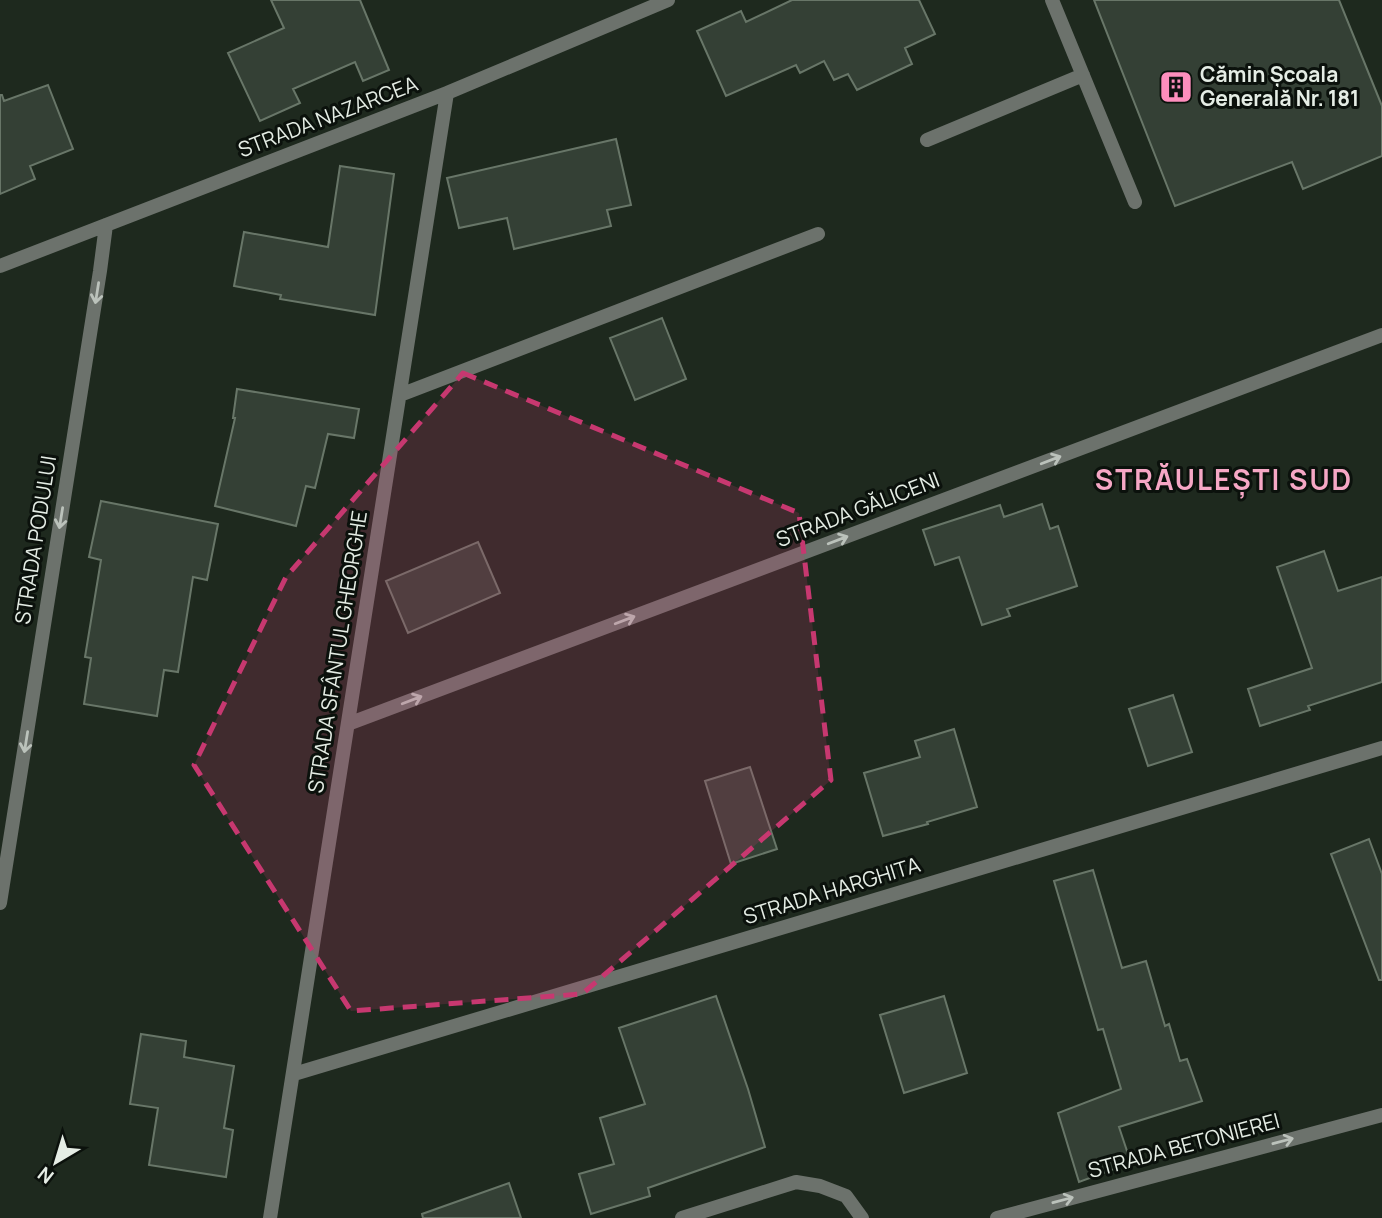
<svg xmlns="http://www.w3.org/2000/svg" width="1382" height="1218" viewBox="0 0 1382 1218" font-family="Manrope,sans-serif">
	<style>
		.building { fill: #344035; stroke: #687668; stroke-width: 2 }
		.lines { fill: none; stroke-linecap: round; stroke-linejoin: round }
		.service { stroke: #6c726c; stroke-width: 14 }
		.minor { stroke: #6c726c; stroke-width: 14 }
		.oneway { stroke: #bbc2bb }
		.marked { fill: #c73870; fill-opacity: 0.2; stroke: #c73870; stroke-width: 5; stroke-dasharray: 14 9; stroke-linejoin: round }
		.labels { text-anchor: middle; stroke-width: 6; stroke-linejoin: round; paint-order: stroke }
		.poi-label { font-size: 21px; font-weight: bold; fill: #e5ede5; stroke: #0b110c; text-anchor: start }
		.street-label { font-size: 21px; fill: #e5ede5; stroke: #0b110c }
		.district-label { font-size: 28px; font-weight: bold; letter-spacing: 2px; fill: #f6a7c5; stroke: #0b110c }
	</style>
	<rect width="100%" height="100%" fill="#1e291e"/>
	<!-- building -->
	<path class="building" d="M271 0H360L389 70 363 81 355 62 293 89 300 103 260 121 228 53 284 28Z
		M792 0H919L935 34 905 48 912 64 857 90 848 74 834 80 824 61 800 73 796 65 726 96 697 31 741 11 746 22Z
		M1094 0H1339L1382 106V156L1303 189 1292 162 1175 206Z
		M48 85 73 149 30 166 35 179 0 194V95H2L4 101Z
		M616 139 631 205 607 210 611 226 514 249 507 218 459 228 447 178Z
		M340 166 394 174 375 315 280 299 281 295 234 286 244 232 328 247Z
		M662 318 686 379 635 400 610 338Z
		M237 389 359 409 354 438 328 434 315 488 306 486 296 526 215 506 235 418H233Z
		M101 501 218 524 207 580 193 577 178 672 164 670 157 716 84 704 91 658 85 657 101 560 89 557Z
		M1042 504 1050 529 1058 526 1077 586 1007 609 1010 616 982 625 959 557 935 565 923 530 1000 505 1004 517Z
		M478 542 500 593 408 633 386 581Z
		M1324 551 1338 591 1382 577V682L1308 706 1310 710 1260 726 1248 689 1312 668 1277 567Z
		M1173 695 1192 752 1148 766 1129 709Z
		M954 729 977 807 927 822 928 824 883 836 864 773 920 757 915 741Z
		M750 767 777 849 731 864 705 781Z
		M1369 839 1382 874V980H1379L1331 854Z
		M1093 870 1122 968 1146 961 1165 1026 1169 1024 1180 1061 1187 1059 1202 1101 1119 1127 1131 1163 1079 1182 1058 1113 1121 1089 1103 1029 1098 1030 1054 881Z
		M716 996 748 1089 765 1147 648 1188 650 1196 591 1214 579 1174 614 1164 600 1118 645 1104 619 1028Z
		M944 996 967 1073 904 1093 880 1015Z
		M141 1034 186 1041 184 1057 234 1066 224 1128 233 1130 226 1177 149 1165 158 1108 130 1104Z
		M509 1183 521 1218H423L422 1214Z"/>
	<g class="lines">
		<!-- service -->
		<path class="service" d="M1052 0 1135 202
			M927 140 1083 75"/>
		<!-- minor -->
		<path class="minor" d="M0 266 447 93 668 0
			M400 395 818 234
			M348 724 1382 335
			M0 903 100 271 106 225
			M294 1074 1382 748
			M270 1218 447 93
			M682 1218 796 1182 820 1186 846 1196 862 1218
			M997 1218 1382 1115"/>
	</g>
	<!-- one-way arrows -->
	<defs><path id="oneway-shaft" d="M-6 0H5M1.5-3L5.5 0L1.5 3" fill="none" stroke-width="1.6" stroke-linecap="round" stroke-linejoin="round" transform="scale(1.75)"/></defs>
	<g class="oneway">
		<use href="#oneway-shaft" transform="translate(97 293) rotate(99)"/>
		<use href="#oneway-shaft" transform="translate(1051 460) rotate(-21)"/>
		<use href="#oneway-shaft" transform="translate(61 518) rotate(99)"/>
		<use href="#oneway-shaft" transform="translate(838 540) rotate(-21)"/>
		<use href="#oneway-shaft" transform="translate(625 620) rotate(-21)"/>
		<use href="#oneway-shaft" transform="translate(412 700) rotate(-21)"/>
		<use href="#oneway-shaft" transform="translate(26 742) rotate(99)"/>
		<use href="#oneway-shaft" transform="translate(1283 1141) rotate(-15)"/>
		<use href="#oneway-shaft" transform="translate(1063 1200) rotate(-15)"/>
	</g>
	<!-- marked area -->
	<path class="marked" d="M463 373 799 513 831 780 582 994 351 1011 194 765 286 577Z"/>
	<!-- icons -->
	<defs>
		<symbol id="building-square" viewBox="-11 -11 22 22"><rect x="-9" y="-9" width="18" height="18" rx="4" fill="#fe8ebd" stroke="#0b110c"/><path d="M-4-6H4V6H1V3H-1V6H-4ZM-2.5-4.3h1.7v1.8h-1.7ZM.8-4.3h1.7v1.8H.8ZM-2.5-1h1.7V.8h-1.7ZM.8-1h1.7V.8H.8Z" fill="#111"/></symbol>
	</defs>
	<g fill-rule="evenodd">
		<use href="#building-square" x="1157" y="68" width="38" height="38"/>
	</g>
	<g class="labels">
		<!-- poi labels -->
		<g class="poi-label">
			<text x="1200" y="82">Cămin Școala<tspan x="1200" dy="24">Generală Nr. 181</tspan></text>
		</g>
		<!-- street labels -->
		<g class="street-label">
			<text transform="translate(328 117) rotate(-21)" y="7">STRADA NAZARCEA</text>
			<text transform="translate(858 510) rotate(-21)" y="7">STRADA GĂLICENI</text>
			<text transform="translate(36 540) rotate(-81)" y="7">STRADA PODULUI</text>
			<text transform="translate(338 652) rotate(-81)" y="7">STRADA SFÂNTUL GHEORGHE</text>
			<text transform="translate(832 891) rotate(-17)" y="7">STRADA HARGHITA</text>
			<text transform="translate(1184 1146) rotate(-15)" y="7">STRADA BETONIEREI</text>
		</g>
		<!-- district labels -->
		<g class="district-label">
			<text x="1224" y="490">STRĂULEȘTI SUD</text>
		</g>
	</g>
	<!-- north arrow -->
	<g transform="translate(56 1162) rotate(218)" stroke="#0b110c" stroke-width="5" paint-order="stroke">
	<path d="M0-5L12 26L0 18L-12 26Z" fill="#e5ede5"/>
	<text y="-10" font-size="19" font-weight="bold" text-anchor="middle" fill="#e5ede5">N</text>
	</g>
</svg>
